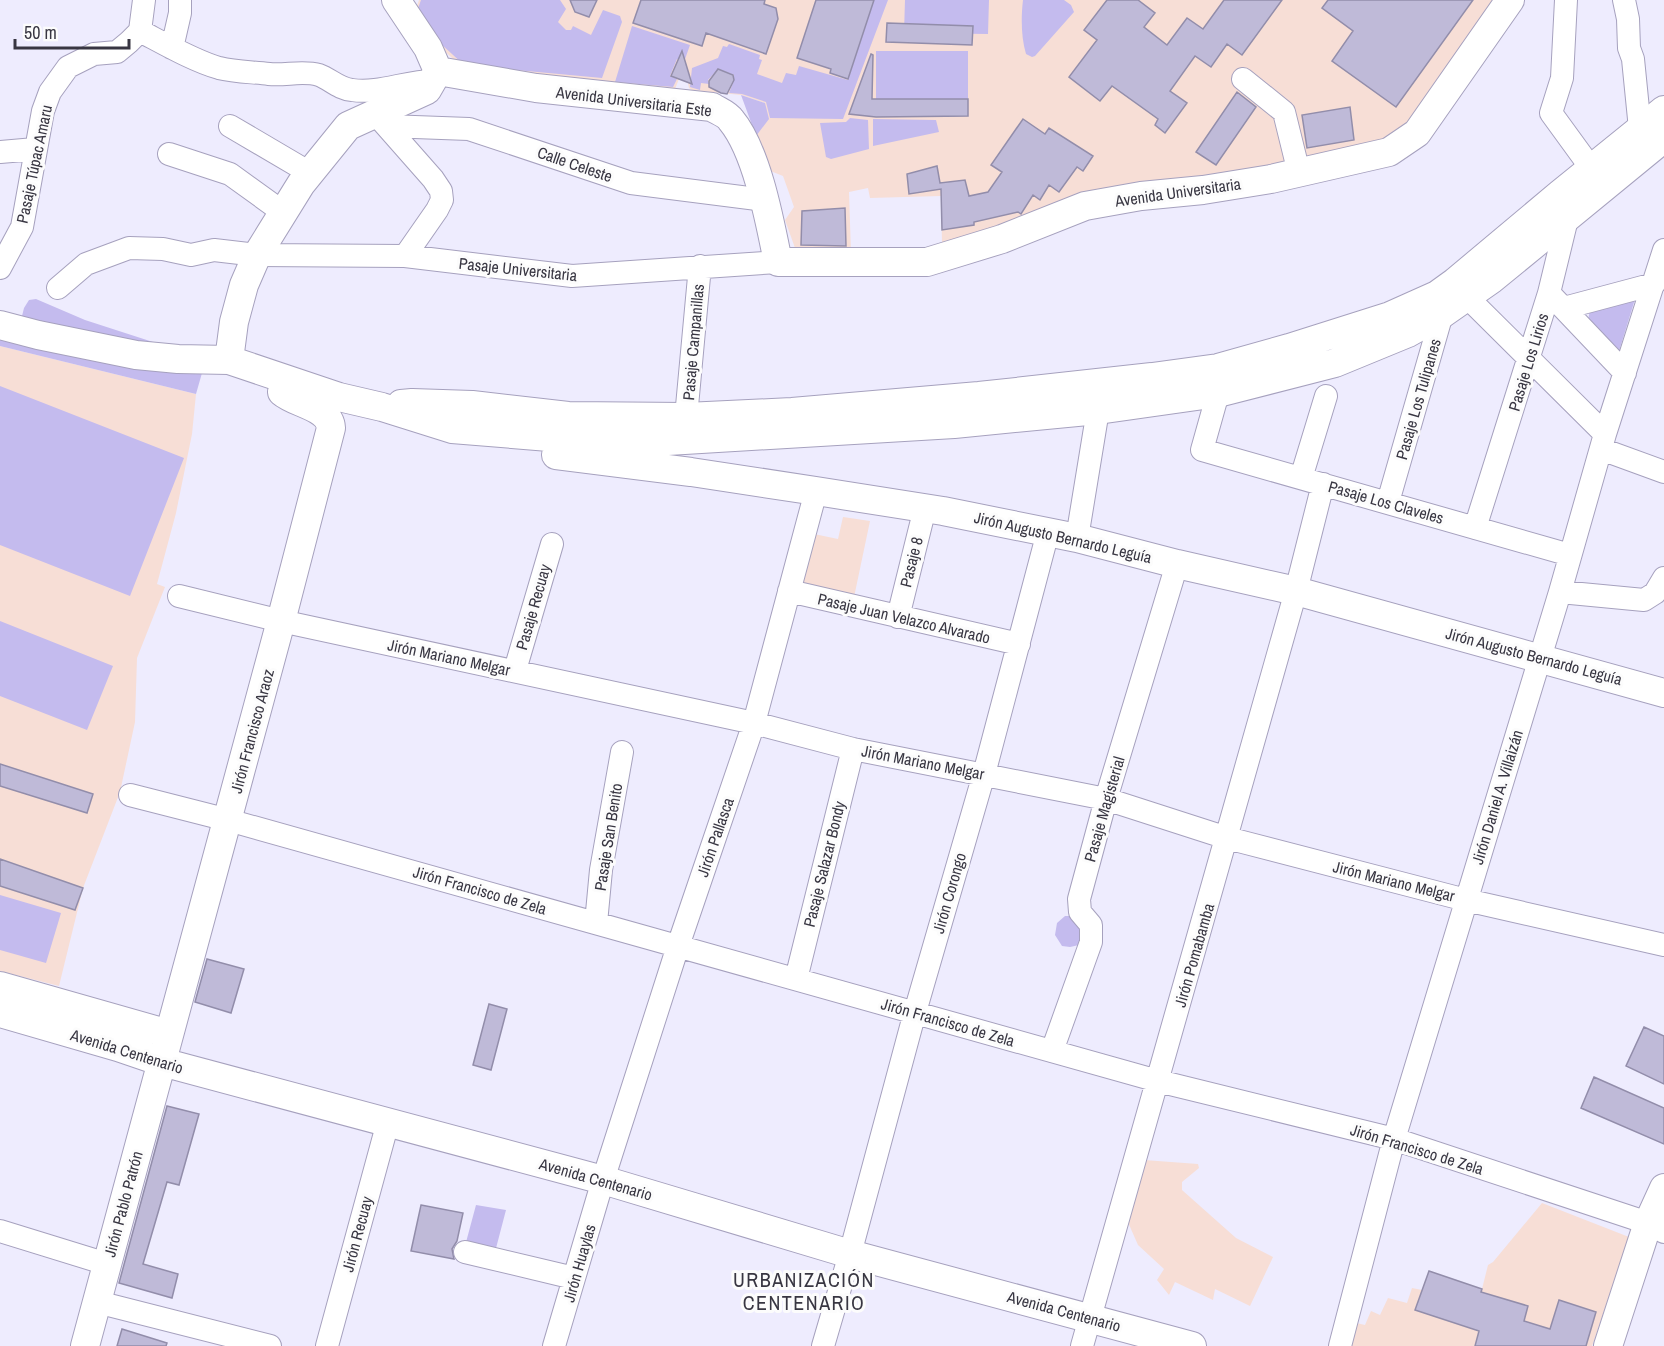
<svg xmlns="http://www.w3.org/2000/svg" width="1664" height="1346" viewBox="0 0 1664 1346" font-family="'Archivo Narrow',sans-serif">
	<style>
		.education { fill: #f7ded6 }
		.green { fill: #c4bbee }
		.building { fill: #bfbad8; stroke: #928daa; stroke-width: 1.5 }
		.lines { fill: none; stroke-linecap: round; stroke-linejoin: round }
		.minor-casing { stroke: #a6a1be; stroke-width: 24 }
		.major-casing { stroke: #a6a1be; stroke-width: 30 }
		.minor { stroke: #fff; stroke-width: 22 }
		.major { stroke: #fff; stroke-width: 28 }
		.labels { text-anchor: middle; stroke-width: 6; stroke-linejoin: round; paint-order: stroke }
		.street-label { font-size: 16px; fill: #383642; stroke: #fcfcfc }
		.quarter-label { font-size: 20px; letter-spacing: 1.5px; fill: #383642; stroke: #fcfcfc }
	</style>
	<rect width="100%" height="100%" fill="#eeecfe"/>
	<!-- education -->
	<path class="education" d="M419 0H1502L1396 139 1024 219 942 244 941 196 870 198 868 188 849 192 851 253 795 248 785 220 794 207 783 176 768 170 756 136 765 103 741 95 692 90 689 88 688 83 679 79 675 89 463 68 428 36 414 15Z
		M0 346 196 394 192 434 176 513 157 584 165 587 137 658 135 722 120 792 83 888 59 986 0 971Z
		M843 517 870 521 853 602 800 589 814 534 838 539Z
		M1144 1160 1198 1164 1199 1168 1182 1182V1190L1236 1238 1273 1257 1250 1306 1215 1289 1213 1300 1175 1282 1169 1295 1157 1280 1164 1269 1138 1245 1127 1220Z
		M1542 1203 1629 1237 1592 1346H1346L1352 1322 1365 1325 1371 1311 1380 1315 1388 1298 1407 1303 1412 1288 1422 1290 1429 1271 1482 1289 1488 1265 1493 1262Z"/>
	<!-- green -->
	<path class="green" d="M421 0H560L566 9 558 22 566 30H571L573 26 591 35 603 10 620 16 622 22 602 78 464 65 429 33 416 14Z
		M874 0H888L843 119 770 118 766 102 742 94 729 93 734 80V75L718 69 708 80 709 84 701 83 700 90 690 87 692 68 718 58 723 46 727 47 729 44 760 55 759 59 762 60 757 74 782 83 786 73 796 75 799 66 848 80Z
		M905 0H989L988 34 904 33Z
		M1023 0H1064L1071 5 1074 12 1035 56 1032 57 1026 54C1021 37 1021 17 1023 0Z
		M632 26 690 45 684 62 677 59 670 76 677 79 673 87 615 82Z
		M876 51H968V116L876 117Z
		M741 95 765 103 769 119 756 136Z
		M850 118 868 120 869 149 831 159 826 157 820 123 846 122Z
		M873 119 936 120 939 132 873 146Z
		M1636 296 1619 351 1588 320 1591 305Z
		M36 299 85 320 156 343 196 352 21 320 24 308 29 300Z
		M0 335 202 373 196 394 0 346Z
		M0 386 184 458 130 596 0 545Z
		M0 621 113 666 87 730 0 696Z
		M0 895 61 913 46 963 0 950Z
		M1065 916H1075L1086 925 1079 945 1070 947 1062 946 1055 935 1057 923Z
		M476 1205 506 1210 495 1252 465 1246Z"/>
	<!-- building -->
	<path class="building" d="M570 0H597L589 17 575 12Z
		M641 0H765L764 4 776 8 778 19 766 54 706 33 702 46 633 23Z
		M816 0H874L848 79 830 73 831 69 797 58Z
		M1107 0H1138L1155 13 1144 27 1167 45 1187 18 1203 29 1224 0H1282L1242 55 1227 44 1211 67 1195 56 1170 91 1187 103 1165 133 1155 125 1158 119 1112 86 1100 101 1069 77 1097 40 1084 30Z
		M1328 0H1473L1396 107 1332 61 1353 31 1322 8Z
		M887 23 973 26 972 45 886 42Z
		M682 51 692 84 671 76Z
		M871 54 873 55 872 99H968V116L876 117 849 114Z
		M718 69 733 75 734 80 727 94 721 93 709 87V81Z
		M1237 92 1256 107 1216 165 1196 152Z
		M1350 107 1354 140 1307 148 1302 115Z
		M1023 119 1045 134 1049 128 1093 156 1083 171 1077 167 1059 192 1049 185 1040 200 1033 195 1021 214 1018 212 974 222V225L942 230 941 189 909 194 907 174 937 166 940 183 965 180 969 196 988 192 1002 172 991 165Z
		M845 208 846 246 801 245 802 211Z
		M0 764 93 794 87 813 0 786Z
		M0 859 83 888 75 910 0 886Z
		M207 959 244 969 231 1013 195 1002Z
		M489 1004 507 1009 491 1070 473 1065Z
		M1644 1027 1664 1036V1084L1626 1066Z
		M1594 1077 1664 1108V1144L1581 1108Z
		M167 1106 199 1114 179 1185 167 1182 143 1264 178 1274 172 1298 119 1283Z
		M421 1205 463 1213 457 1241 452 1249 454 1259 411 1251Z
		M1429 1271 1482 1289 1481 1292 1528 1306 1524 1321 1550 1329 1559 1300 1596 1312 1586 1346H1475L1479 1331 1415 1310Z
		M122 1329 167 1343 166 1346H117Z"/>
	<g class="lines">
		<defs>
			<path id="minor" d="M1566 0 1562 78 1551 113 1591 168
				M1624 0 1628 19 1629 48 1633 59 1640 129
				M140 31C163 43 194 61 219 68 235 72 253 72 269 74 285 76 302 70 319 75 330 79 339 89 352 90 379 94 406 81 433 81
				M172 48 180 13V0
				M1243 79 1284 112 1299 173
				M381 120 433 179 441 191 442 200 437 210 405 256
				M230 126 310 173
				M387 126 469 129 631 183 765 200
				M0 152 35 149
				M169 154 230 174 284 213
				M0 268 22 227 43 111 50 92 68 67 94 54 117 52 129 42 140 31 144 0
				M1457 284 1466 296 1605 434
				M58 288 86 264 129 248 163 249 191 255 214 250 257 255 405 256 572 276 778 262
				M1549 293 1625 373
				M1564 308 1654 284
				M1218 393 1202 450 1570 555
				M686 417 700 266
				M1601 449 1664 472
				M1301 478 1326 396
				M1388 502 1442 314 1440 305
				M1475 528 1549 293 1567 219 1564 210
				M1077 538 1098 410
				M789 591 1019 644
				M1560 592 1644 600 1655 593 1664 578
				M179 596 281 621 754 723 853 749 1106 799 1227 838 1466 900 1664 945
				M898 617 925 508
				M515 670 552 544
				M130 795 228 820 1158 1081 1394 1139 1648 1223 1664 1232
				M596 923 601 870 622 752
				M796 979 853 749
				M1052 1051 1091 942V925L1080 912 1079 899 1106 799 1177 564
				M0 1231 107 1264
				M465 1252 574 1278
				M97 1302 270 1346
				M327 1346 388 1122
				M554 1346 603 1180 678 946 754 723 816 491
				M823 1346 850 1254 915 1012 984 774 1048 532
				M1082 1346 1296 591 1323 484
				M1340 1346 1394 1139 1560 592 1605 434 1664 250"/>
			<path id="major" d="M438 71 536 88 712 107C718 111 727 114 731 120 757 151 770 222 778 262H927L1002 239 1085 206 1141 196 1203 190 1271 179 1389 152 1417 133 1510 0
				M0 325 38 335 136 355 178 359 229 360 339 397 382 407 452 429 623 443 668 441 954 424 1098 410 1218 393 1335 363 1408 333 1442 314 1492 279 1664 138
				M229 360 234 322 244 285 257 255 301 184 348 126 427 90 438 71 428 48 396 0
				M401 404 412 403 472 405 568 416 686 417 792 412 979 396 1152 377 1218 368 1289 348 1390 316 1437 295 1455 282 1560 194 1664 110
				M556 455 691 472 816 491 943 511 1077 538 1177 564 1296 591 1664 693
				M0 986 169 1034
				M0 1013 118 1047 162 1062 603 1180 850 1254 1192 1346
				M85 1346 281 621 331 428C330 407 296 404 282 392
				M1608 1346 1648 1223 1664 1188"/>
		</defs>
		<!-- minor casing -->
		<use href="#minor" class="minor-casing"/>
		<!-- major casing -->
		<use href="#major" class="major-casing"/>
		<!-- minor -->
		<use href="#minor" class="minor"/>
		<!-- major -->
		<use href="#major" class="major"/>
	</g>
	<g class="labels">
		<!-- street labels -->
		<g class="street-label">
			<text transform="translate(634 101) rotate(7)" y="6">Avenida Universitaria Este</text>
			<text transform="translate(34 164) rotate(-78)" y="6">Pasaje Túpac Amaru</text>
			<text transform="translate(575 164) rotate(19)" y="6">Calle Celeste</text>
			<text transform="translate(1178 192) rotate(-8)" y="6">Avenida Universitaria</text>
			<text transform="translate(518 269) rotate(6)" y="6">Pasaje Universitaria</text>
			<text transform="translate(693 342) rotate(-85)" y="6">Pasaje Campanillas</text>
			<text transform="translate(1528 362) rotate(-73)" y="6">Pasaje Los Lirios</text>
			<text transform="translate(1418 399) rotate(-74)" y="6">Pasaje Los Tulipanes</text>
			<text transform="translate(1386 502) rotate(16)" y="6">Pasaje Los Claveles</text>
			<text transform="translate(1063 537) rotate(13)" y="6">Jirón Augusto Bernardo Leguía</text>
			<text transform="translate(911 562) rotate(-76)" y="6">Pasaje 8</text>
			<text transform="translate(533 607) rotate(-74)" y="6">Pasaje Recuay</text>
			<text transform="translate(904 618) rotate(13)" y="6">Pasaje Juan Velazco Alvarado</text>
			<text transform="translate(1534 656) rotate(15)" y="6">Jirón Augusto Bernardo Leguía</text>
			<text transform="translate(449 657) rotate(12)" y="6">Jirón Mariano Melgar</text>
			<text transform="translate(252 731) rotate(-75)" y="6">Jirón Francisco Araoz</text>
			<text transform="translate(923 762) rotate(11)" y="6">Jirón Mariano Melgar</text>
			<text transform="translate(1497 797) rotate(-73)" y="6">Jirón Daniel A. Villaizán</text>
			<text transform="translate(1104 809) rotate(-74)" y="6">Pasaje Magisterial</text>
			<text transform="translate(608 837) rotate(-81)" y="6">Pasaje San Benito</text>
			<text transform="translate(715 837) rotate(-71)" y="6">Jirón Pallasca</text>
			<text transform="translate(824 864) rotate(-76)" y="6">Pasaje Salazar Bondy</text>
			<text transform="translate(1394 881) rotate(14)" y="6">Jirón Mariano Melgar</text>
			<text transform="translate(480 890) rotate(16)" y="6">Jirón Francisco de Zela</text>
			<text transform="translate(949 893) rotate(-74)" y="6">Jirón Corongo</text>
			<text transform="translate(1194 955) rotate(-74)" y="6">Jirón Pomabamba</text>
			<text transform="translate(948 1022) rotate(16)" y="6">Jirón Francisco de Zela</text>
			<text transform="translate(127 1051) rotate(17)" y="6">Avenida Centenario</text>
			<text transform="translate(1417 1149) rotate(17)" y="6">Jirón Francisco de Zela</text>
			<text transform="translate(596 1179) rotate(16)" y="6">Avenida Centenario</text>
			<text transform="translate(123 1204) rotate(-75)" y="6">Jirón Pablo Patrón</text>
			<text transform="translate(357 1234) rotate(-75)" y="6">Jirón Recuay</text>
			<text transform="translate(579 1263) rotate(-74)" y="6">Jirón Huaylas</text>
			<text transform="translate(1064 1311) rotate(15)" y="6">Avenida Centenario</text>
		</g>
		<!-- quarter labels -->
		<g class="quarter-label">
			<text x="804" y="1287">URBANIZACIÓN<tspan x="804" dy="23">CENTENARIO</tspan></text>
		</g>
	</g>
	<!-- scale -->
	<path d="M15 39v9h114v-9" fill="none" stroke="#383642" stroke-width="3"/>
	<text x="24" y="39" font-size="18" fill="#383642" stroke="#fcfcfc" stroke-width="4.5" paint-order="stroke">50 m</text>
</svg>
